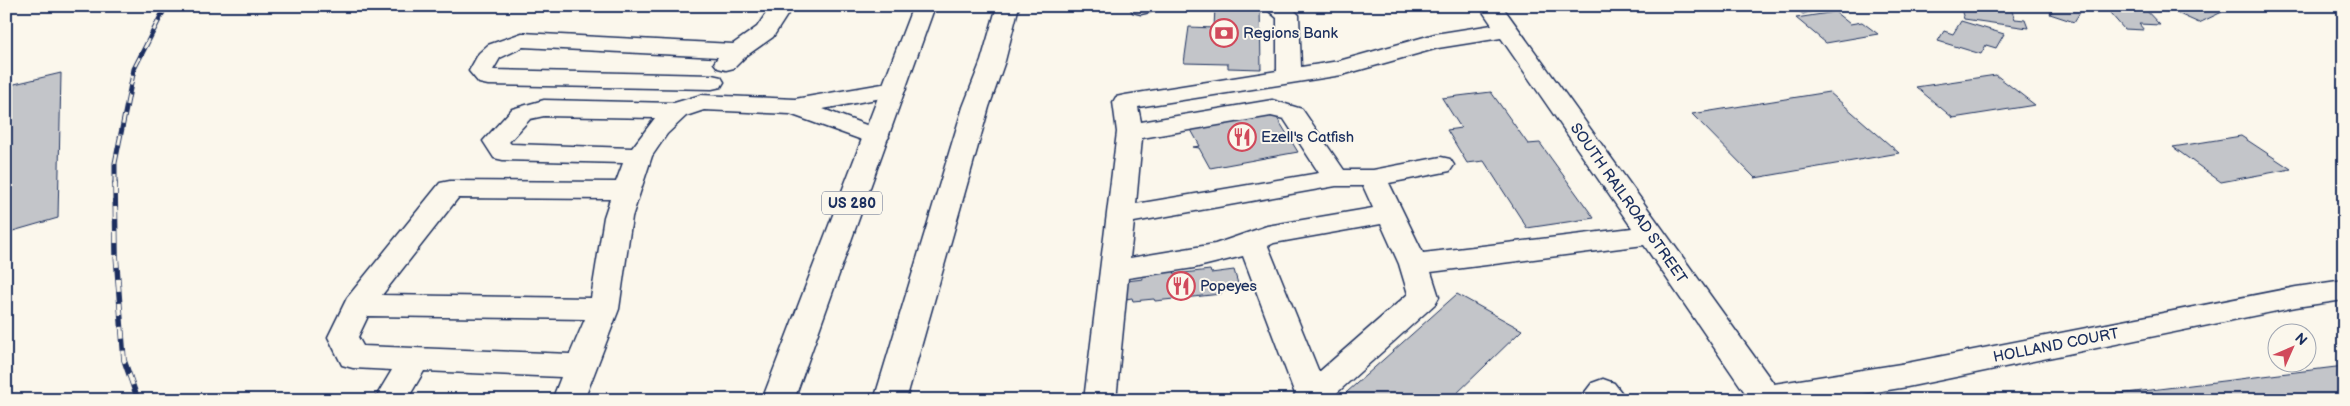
<svg xmlns="http://www.w3.org/2000/svg" width="2350" height="406" viewBox="0 0 2350 406" font-family="'Balsamiq Sans',sans-serif">
	<style>
		.building { fill: #c3c5c9; stroke: #1b2f5e }
		.lines { fill: none; stroke-linecap: round; stroke-linejoin: round }
		.minor-casing { stroke: #1b2f5e; stroke-width: 3 }
		.highway-casing { stroke: #1b2f5e; stroke-width: 3 }
		.minor { fill: #fbf7ec; fill-rule: evenodd }
		.highway { fill: #fbf7ec; fill-rule: evenodd }
		.rail-far1-casing { stroke: #1b2f5e; stroke-width: 5 }
		.rail-casing { stroke: #1b2f5e; stroke-width: 5.5 }
		.rail-far1 { stroke: #fbf7ec; stroke-width: 3; stroke-dasharray: 10; stroke-linecap: butt }
		.rail { stroke: #fbf7ec; stroke-width: 4; stroke-dasharray: 12; stroke-linecap: butt }
		.labels { text-anchor: middle; stroke-width: 4; stroke-linejoin: round; paint-order: stroke }
		.shield { fill: #fbf7ec; stroke: #5e6b89; stroke-width: 1 }
		.shield-label { font-size: 14px; font-weight: bold; fill: #1b2f5e }
		.poi-label { font-size: 15px; fill: #1b2f5e; stroke: #fbf7ec; text-anchor: start }
		.street-label { font-size: 15px; fill: #1b2f5e; stroke: #fbf7ec }
	</style>
	<rect width="100%" height="100%" fill="#fbf7ec"/>
	<filter id="ink" filterUnits="userSpaceOnUse"><feTurbulence type="fractalNoise" baseFrequency=".02" numOctaves="2"/><feDisplacementMap in="SourceGraphic" scale="10" xChannelSelector="R" yChannelSelector="G"/><feConvolveMatrix kernelMatrix="1 2 1 2 8 2 1 2 1" color-interpolation-filters="sRGB"/></filter>
	<g filter="url(#ink)">
		<!-- building -->
		<path class="building" d="M1215 6H1260L1261 69 1228 68V64L1184 63 1189 27 1214 28Z
			M1790 6H1833L1803 14Z
			M1960 6 2011 9 2015 19 2025 20 2028 28 1964 19Z
			M2038 6H2084L2074 22 2050 14 2052 11Z
			M2104 6H2142L2160 25 2139 24 2144 30 2124 29Z
			M2161 6H2208L2222 12 2199 23Z
			M1835 12 1850 24 1862 22 1878 34 1826 43 1796 18Z
			M1961 21 2004 34 1996 48 1986 45 1981 54 1938 41 1944 31 1953 34Z
			M61 73 58 218 6 233V86Z
			M1996 75 2035 105 1953 118 1916 87Z
			M1491 92 1528 144 1540 143 1594 218 1527 228 1484 161 1467 163 1447 130 1461 128 1442 98Z
			M1829 92 1899 153 1755 178 1692 114Z
			M1274 113 1298 152 1210 168 1199 148 1193 147 1200 146 1190 128Z
			M2241 136 2291 169 2221 182 2173 147Z
			M1210 270 1211 273 1234 270 1239 287 1221 291V294L1155 301 1154 299 1133 301 1132 298 1126 299 1127 281 1143 279 1142 275 1174 271 1175 274Z
			M1457 294 1522 330 1450 400H1338Z
			M2344 366V400H2070Z"/>
		<g class="lines">
			<defs>
				<path id="minor" d="M771 6H793L773 37 746 56 734 68 726 70 718 68 714 63 718 57 523 47 500 58 493 70 712 75 721 77 724 82 721 87 712 89 488 85 479 83 469 71 479 53 488 45 522 33 733 44 757 27Z
					M1157 6 1154 11 1141 14 1133 12 1130 7Z
					M1263 6H1290L1299 15 1301 67 1339 61 1435 34 1492 25 1479 6H1502L1774 384 1907 363 2296 287 2344 280V300L2296 307 1907 387 1825 400H1750L1644 245 1431 272 1439 297 1435 304 1329 400H1292L1295 394 1243 256 1194 268 1128 278 1116 400H1084L1117 132 1113 102 1116 97 1125 95 1277 71V18ZM1501 38 1632 228 1423 253 1389 183 1450 171 1454 165 1450 159 1441 157 1373 170H1344L1302 109 1272 100 1141 122 1138 107 1342 75 1438 48ZM1271 116 1284 119 1319 173 1136 204 1142 138ZM1336 186H1363L1373 208 1267 226 1215 244 1130 258 1134 222ZM1381 224 1399 264 1408 294 1319 372 1268 246 1274 243Z
					M894 82 903 84 906 89 903 94 823 109 885 132 889 137 885 142 876 145 790 114 704 110 686 116 667 134 652 156 632 217 619 309 584 400H552L561 377 424 371 407 400H374L392 370 353 368 342 365 328 337 347 298 440 183 450 181 616 182 623 163 503 160 494 158 483 141 512 109 544 100 674 103 701 95 795 99ZM544 116 655 118 632 148 511 144 509 142 530 119ZM458 198 610 199 604 217 591 298 382 295ZM368 316 585 319 570 354 363 346 358 337Z
					M1603 379 1614 383 1627 400H1579L1592 383Z"/>
				<path id="highway" d="M913 6H935L794 400H762Z
					M997 6H1019L1005 61 989 107 906 400H874L963 107 981 61Z"/>
			</defs>
			<!-- minor casing -->
			<use href="#minor" class="minor-casing"/>
			<!-- highway casing -->
			<use href="#highway" class="highway-casing"/>
			<!-- minor -->
			<use href="#minor" class="minor"/>
			<!-- highway -->
			<use href="#highway" class="highway"/>
			<defs>
				<path id="rail-far1" d="M115 184V163L134 69 166 6"/>
				<path id="rail" d="M115 183 116 254 124 360 138 400"/>
			</defs>
			<!-- rail-far1 casing -->
			<use href="#rail-far1" class="rail-far1-casing"/>
			<!-- rail casing -->
			<use href="#rail" class="rail-casing"/>
			<!-- rail-far1 -->
			<use href="#rail-far1" class="rail-far1"/>
			<!-- rail -->
			<use href="#rail" class="rail"/>
		</g>
	</g>
	<!-- icons -->
	<defs>
		<symbol id="bank-ring" viewBox="-11 -11 22 22"><circle r="9.5" fill="#fbf7ec" stroke="#d1495b" stroke-width="1.5"/><path d="M-6-4H6V4H-6ZM0-2.3a2.3 2.3 0 1 0 0 4.6a2.3 2.3 0 1 0 0-4.6Z" fill="#d1495b"/></symbol>
		<symbol id="restaurant-ring" viewBox="-11 -11 22 22"><circle r="9.5" fill="#fbf7ec" stroke="#d1495b" stroke-width="1.5"/><path d="M-5-6h1v4h1v-4h1v4h1v-4h1v5L-1.5 .5V6h-2V.5L-5-1ZM5-6V6H3V1.5H1.5Q1.5-4 5-6Z" fill="#d1495b"/></symbol>
	</defs>
	<g fill-rule="evenodd">
		<use href="#bank-ring" x="1208" y="17" width="32" height="32"/>
		<use href="#restaurant-ring" x="1226" y="121" width="32" height="32"/>
		<use href="#restaurant-ring" x="1165" y="270" width="32" height="32"/>
	</g>
	<g class="labels">
		<!-- shield labels -->
		<rect class="shield" x="822" y="191.5" width="60" height="23" rx="4"/>
		<g class="shield-label">
			<text x="852" y="208">US 280</text>
		</g>
		<!-- poi labels -->
		<g class="poi-label">
			<text x="1243" y="38">Regions Bank</text>
			<text x="1261" y="142">Ezell's Catfish</text>
			<text x="1200" y="291">Popeyes</text>
		</g>
		<!-- street labels -->
		<g class="street-label">
			<text transform="translate(1629 203) rotate(55)" y="5">SOUTH RAILROAD STREET</text>
			<text transform="translate(2056 345) rotate(-11)" y="5">HOLLAND COURT</text>
		</g>
	</g>
	<!-- margin -->
	<rect width="2350" height="406" fill="none" stroke="#fbf7ec" stroke-width="25"/>
	<rect x="12" y="12" width="2325" height="381" fill="none" stroke="#1b2f5e" stroke-width="2" filter="url(#ink)"/>
	<!-- north arrow -->
	<g transform="translate(2292 348) rotate(45)"><circle r="24" fill="#fbf7ec" stroke="#a1a7b3"/>
	<path d="M0-4L9 19L0 12L-9 19Z" fill="#d1495b"/>
	<text y="-8" font-size="14" font-weight="bold" text-anchor="middle" fill="#1b2f5e">N</text>
	</g>
</svg>
